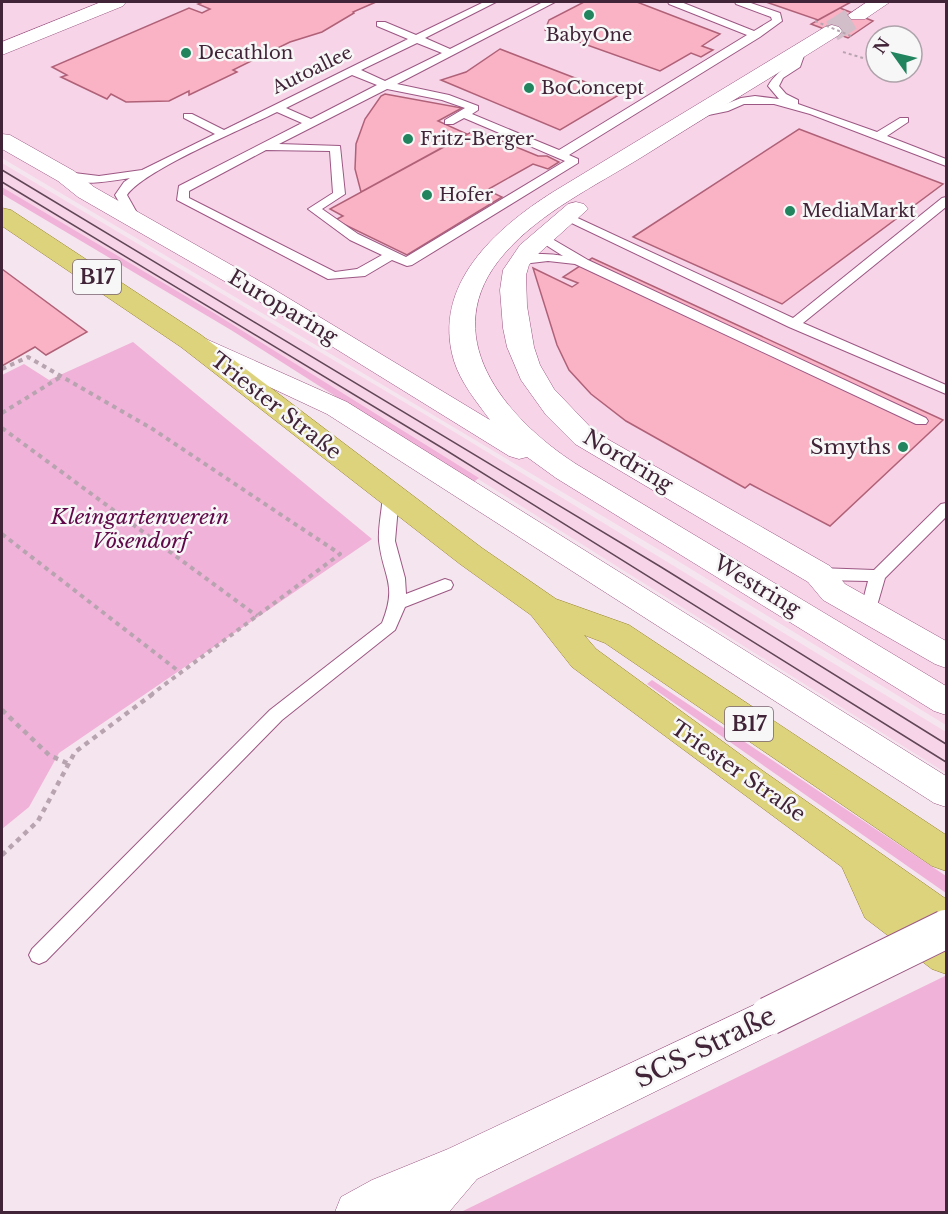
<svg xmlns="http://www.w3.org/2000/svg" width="948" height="1214" viewBox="0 0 948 1214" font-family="'Libre Baskerville',serif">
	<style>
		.built { fill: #f7d4e8; fill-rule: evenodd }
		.green { fill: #f0b2d8 }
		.building { fill: #f9b3c5; stroke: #b06178; stroke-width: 1.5 }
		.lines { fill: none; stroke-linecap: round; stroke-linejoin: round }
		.minor-tunnel { stroke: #d1bec9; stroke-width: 22; stroke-dasharray: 22 11; stroke-linecap: butt }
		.service-casing { stroke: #9c5783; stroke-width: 2 }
		.minor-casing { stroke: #9c5783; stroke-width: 1 }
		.primary-casing { stroke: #97832d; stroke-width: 1 }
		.path-far2 { stroke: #b8a4b0; stroke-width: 2; stroke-dasharray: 3 3; stroke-linecap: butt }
		.path-far1 { stroke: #b8a4b0; stroke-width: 4; stroke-dasharray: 4.5 4.5; stroke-linecap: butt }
		.path { stroke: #b8a4b0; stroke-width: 4.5; stroke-dasharray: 5 5; stroke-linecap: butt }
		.service { fill: #fff; fill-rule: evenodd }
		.minor { fill: #fff; fill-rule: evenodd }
		.primary { fill: #ddd37d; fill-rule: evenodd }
		.tram { stroke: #614657; stroke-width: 1.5 }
		.minor-bridge-casing { stroke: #9c5783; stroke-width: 40; stroke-linecap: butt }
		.path-bridge { stroke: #b8a4b0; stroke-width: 2; stroke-dasharray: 3 3; stroke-linecap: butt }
		.minor-bridge { stroke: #fff; stroke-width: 38 }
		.poi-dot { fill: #21845e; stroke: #f7f7f7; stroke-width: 2 }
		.labels { text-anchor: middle; stroke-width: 5; stroke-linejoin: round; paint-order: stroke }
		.far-poi-label { font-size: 18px; fill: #412437; stroke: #f7f7f7; text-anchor: start }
		.far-street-label { font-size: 18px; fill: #412437; stroke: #f7f7f7 }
		.shield { fill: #f7f7f7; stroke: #786371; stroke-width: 1.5 }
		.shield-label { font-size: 20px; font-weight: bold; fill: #412437 }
		.street-label { font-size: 21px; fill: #412437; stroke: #f7f7f7 }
		.poi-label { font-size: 21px; fill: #412437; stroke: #f7f7f7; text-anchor: end }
		.park-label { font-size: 21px; font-style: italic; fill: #600849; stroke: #f7f7f7 }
		.near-street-label { font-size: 26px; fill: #412437; stroke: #f7f7f7 }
	</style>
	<rect width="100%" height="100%" fill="#f5e5ee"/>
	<!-- built -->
	<path class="built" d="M2 2H946V725L673 558 2 158ZM876 36H912V72H876Z
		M2 163 451 430 946 732V773L214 313 2 187Z"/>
	<!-- green -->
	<path class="green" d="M2 187 214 313 479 478 472 483 231 330 2 194Z
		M133 342 372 539 59 753 29 807 2 829V375L24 364 49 380Z
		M652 680 946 876V893L647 684Z
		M945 976 946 978V1212H461Z"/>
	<!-- building -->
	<path class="building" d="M203 2H376L353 12 354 13 322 32 290 42 233 70 237 72 189 95V91L169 101 126 102 111 94 107 99 61 77 67 75 52 67 189 8 202 13 210 9 198 4Z
		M584 2H637L720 34 702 46 713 50 701 57 691 53 660 71 545 30 549 20Z
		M766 2H851L818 20Z
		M840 8 873 21 848 38 811 24Z
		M500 49 619 95 560 130 441 80 466 72Z
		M385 94 462 108 438 121 467 134 361 192 355 169 356 144 365 119 381 96Z
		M799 129 943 184 782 304 633 237Z
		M475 130 538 156H547L559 162 548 169 533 164 487 190 502 197 407 255 335 220 343 216 330 209Z
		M592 258 943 420 830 526 750 484 745 488 626 421 591 394 569 370 557 345 533 268 572 287 578 283 563 277Z
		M2 269 87 332 46 355 35 347 2 366Z"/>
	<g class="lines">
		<!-- minor-tunnel -->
		<path class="minor-tunnel" d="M832 31 858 15"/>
		<defs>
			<path id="service" d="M484 2H496L425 38 450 49 543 2H555L397 84 449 95 478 106V110L472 114 559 150 747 35 669 4 668 2H681L754 31 772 20 771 17 736 4 735 2H748L780 13 782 21 760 37 569 155 578 159V163L412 265 407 266 392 260 365 276 328 279 177 200 179 186 302 123 277 112C245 128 144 170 127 195L141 220 139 223H131L115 195 124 182 130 178C112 181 74 188 60 176L66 172 99 176 142 170 215 134 184 118V114H192L224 130 408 39 377 26V22H385L416 35ZM417 43 442 53 385 81 361 70ZM352 75 377 85 311 119 286 108ZM387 89 442 100 465 108 445 120V124H453L464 118 565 161 406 257 358 234 322 209 345 194 340 146 279 144ZM266 150 330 151 333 193 308 209 350 240 382 255 357 269 335 272 189 198V191Z
				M801 47 806 50 800 67 783 78 779 86 786 94 798 100V104L877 132 900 118H908V122L887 136 946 159V166L810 114 774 104H744L728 111 694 118 688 115 690 113 721 106 741 98 755 96 779 99 768 86C778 69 789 69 796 50Z
				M946 197V207L803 323 946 385V394L789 327 559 217 561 214H569L793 318 942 198Z
				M542 233 588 260 926 418 928 421 926 424H916L575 264 548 261 514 265 513 262C524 252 548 253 563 256L538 240 536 237Z
				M391 490 399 495 395 541 405 578 406 594 445 579 451 581 453 585 451 589 405 607 395 630 282 720 46 961 39 964 32 961 29 955 32 949 270 710 382 623C398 583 383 578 379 541 378 527 382 510 383 495Z
				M946 503V517L885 578 874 616H862L860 612 868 581 819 580 813 578 811 574 813 570 819 568 874 570 941 504Z"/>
			<path id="minor" d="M101 2H126L123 6 2 55V42Z
				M867 2H890L865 19H851L848 15Z
				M832 25 839 27 842 31 839 35C774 76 707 116 642 157 595 186 541 212 505 253 433 334 505 418 576 464L946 686V715L934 711 556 478 527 457 519 459 509 456 252 297 78 197 58 181 2 149V134L10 135 74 171 94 187 270 287 490 420C476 401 461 383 454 361 431 285 496 228 553 192L825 27Z
				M576 202 584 204 588 209 537 255 529 265 526 275 527 306 534 347 540 365 554 389 595 432 830 566 845 584 946 641V668L935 664 823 600 808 582 575 444 546 415 521 380 507 347 503 328 500 290 503 270 520 245 568 204Z
				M197 335 347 402 946 776V807L934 803 327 414 188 349 184 343 188 337Z
				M769 998 783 1003 789 1016 783 1029 477 1179 449 1212H335L341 1197 372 1180 448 1149Z"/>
			<path id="primary" d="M2 208 11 210 201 335 482 548 556 599 629 625 946 835V871L932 866 605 643 584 635 596 649 763 771 946 899V974L932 969 865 918 842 867 572 667 531 615 460 564 181 347 2 226Z"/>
		</defs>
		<!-- service casing -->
		<use href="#service" class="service-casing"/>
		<!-- minor casing -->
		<use href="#minor" class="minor-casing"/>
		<!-- primary casing -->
		<use href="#primary" class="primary-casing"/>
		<!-- path-far2 -->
		<path class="path-far2" d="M843 52 863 58"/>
		<!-- path-far1 -->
		<path class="path-far1" d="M2 369 28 357 151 428 340 554 152 694
			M2 413 62 376
			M2 428 257 616
			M2 534 181 673"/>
		<!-- path -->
		<path class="path" d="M2 710 49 755 69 764
			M2 855 38 821 75 752 154 693"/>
		<!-- service -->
		<use href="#service" class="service"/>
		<!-- minor -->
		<use href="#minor" class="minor"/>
		<!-- primary -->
		<use href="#primary" class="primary"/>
		<!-- tram -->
		<path class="tram" d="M2 170 661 567 946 744
			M2 182 444 449 946 762"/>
		<defs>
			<path id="minor-bridge" d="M769 1016 946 929"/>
		</defs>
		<!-- minor-bridge casing -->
		<use href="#minor-bridge" class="minor-bridge-casing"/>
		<!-- path-bridge -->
		<path class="path-bridge" d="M815 21 851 36"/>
		<!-- minor-bridge -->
		<use href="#minor-bridge" class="minor-bridge"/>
	</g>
	<!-- markers -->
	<g class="poi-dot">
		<circle cx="589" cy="15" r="6"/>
		<circle cx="186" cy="53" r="6"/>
		<circle cx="529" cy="88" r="6"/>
		<circle cx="408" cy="139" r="6"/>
		<circle cx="427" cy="195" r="6"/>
		<circle cx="790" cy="211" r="6"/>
		<circle cx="903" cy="447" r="6"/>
	</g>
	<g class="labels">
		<!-- far-poi labels -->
		<g class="far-poi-label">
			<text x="589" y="41" text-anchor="middle">BabyOne</text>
			<text x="198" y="59">Decathlon</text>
			<text x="541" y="94">BoConcept</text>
			<text x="420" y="145">Fritz-Berger</text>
			<text x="439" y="201">Hofer</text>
			<text x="802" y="217">MediaMarkt</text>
		</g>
		<!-- far-street labels -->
		<g class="far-street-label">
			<text transform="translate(312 70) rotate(-26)" y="6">Autoallee</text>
		</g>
		<!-- shield labels -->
		<g class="shield">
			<rect x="73" y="260" width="48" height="34" rx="4.5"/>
			<rect x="725" y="707" width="48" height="34" rx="4.5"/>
		</g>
		<g class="shield-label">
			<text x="97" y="284">B17</text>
			<text x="749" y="731">B17</text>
		</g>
		<!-- street labels -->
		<g class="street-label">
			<text transform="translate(283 307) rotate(31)" y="7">Europaring</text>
			<text transform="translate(276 406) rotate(38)" y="7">Triester Straße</text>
			<text transform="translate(628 461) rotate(31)" y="7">Nordring</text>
			<text transform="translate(757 586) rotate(31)" y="7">Westring</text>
			<text transform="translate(738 771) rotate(35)" y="7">Triester Straße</text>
		</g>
		<!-- poi labels -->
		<g class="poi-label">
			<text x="891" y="454">Smyths</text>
		</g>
		<!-- park labels -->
		<g class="park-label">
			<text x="140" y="524">Kleingartenverein<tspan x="140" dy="24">Vösendorf</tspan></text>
		</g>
		<!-- near-street labels -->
		<g class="near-street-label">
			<text transform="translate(705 1047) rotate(-26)" y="9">SCS-Straße</text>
		</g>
	</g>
	<!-- border -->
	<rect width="948" height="1214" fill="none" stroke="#412437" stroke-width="6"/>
	<!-- north arrow -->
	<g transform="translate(894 54) rotate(304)"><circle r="28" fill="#f7f7f7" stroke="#aea3aa" stroke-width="1.5"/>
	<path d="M0-4.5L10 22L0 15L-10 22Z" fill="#21845e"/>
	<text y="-9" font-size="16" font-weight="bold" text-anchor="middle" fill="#412437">N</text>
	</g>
</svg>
